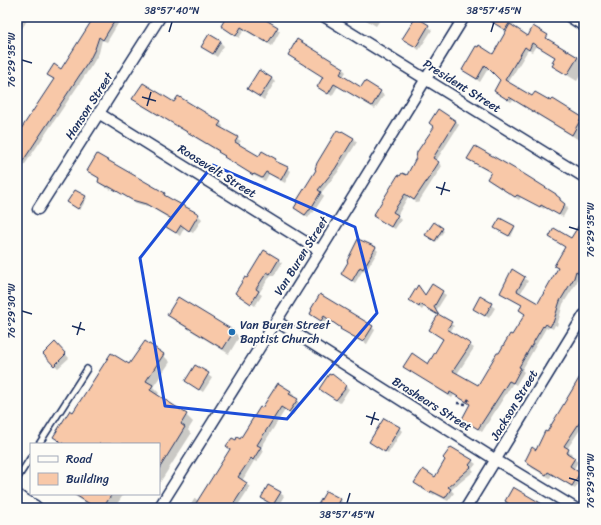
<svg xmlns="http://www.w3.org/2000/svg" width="601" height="525" viewBox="0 0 601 525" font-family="Sriracha,sans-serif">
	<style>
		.shadow { fill: #0003 }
		.building { fill: #f8c8a8; stroke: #1b2f5e }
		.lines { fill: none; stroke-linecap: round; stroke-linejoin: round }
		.lane-casing { stroke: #1b2f5e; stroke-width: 8 }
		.street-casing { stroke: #1b2f5e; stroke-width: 13 }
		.secondary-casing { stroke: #1b2f5e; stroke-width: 18 }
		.path { stroke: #1b2f5e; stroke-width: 2.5; stroke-dasharray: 3 3; stroke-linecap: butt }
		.lane { stroke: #fdfcf7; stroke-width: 5 }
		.street { stroke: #fdfcf7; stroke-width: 10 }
		.secondary { stroke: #fdfcf7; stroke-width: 15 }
		.marked { fill: none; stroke: #1d4ed8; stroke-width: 3; stroke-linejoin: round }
		.ticks { fill: none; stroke: #1b2f5e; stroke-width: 1.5 }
		.poi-dot { fill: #1f6fb2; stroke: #fdfcf7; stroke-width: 1.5 }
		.labels { text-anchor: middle; stroke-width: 4; stroke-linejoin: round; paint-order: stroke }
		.street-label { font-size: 12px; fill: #1b2f5e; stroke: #fdfcf7 }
		.poi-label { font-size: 12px; fill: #1b2f5e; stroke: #fdfcf7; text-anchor: start }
		.neatline { fill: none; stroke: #1b2f5e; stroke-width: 1.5 }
		.ticks-label { font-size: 10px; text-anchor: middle; fill: #1b2f5e }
	</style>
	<rect width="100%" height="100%" fill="#fdfcf7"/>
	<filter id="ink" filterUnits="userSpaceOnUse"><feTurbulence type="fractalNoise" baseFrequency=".025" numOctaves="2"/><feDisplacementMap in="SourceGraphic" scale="8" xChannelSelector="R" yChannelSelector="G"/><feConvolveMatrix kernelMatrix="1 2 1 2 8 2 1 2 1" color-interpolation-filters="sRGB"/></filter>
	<g filter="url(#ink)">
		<!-- shadow -->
		<path class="shadow" d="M17 17H29L20 32 17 30Z
			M94 17H122L107 42 102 40 99 53 92 65 17 176V136L54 80 48 75 61 70Z
			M225 17H259L280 31 272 46 244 30 239 38 222 26 227 18Z
			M361 17H382L376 26Z
			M495 17H516L517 18 512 27 528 37H547L540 48 536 46 532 52 528 50 508 83 533 98 552 102 553 100 583 119 584 118V143L513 100 511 102 498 94 495 91 502 80 489 67 480 82 463 70 493 55 507 32 493 21Z
			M416 18 432 30 419 50 404 39Z
			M220 42 224 46 217 57 202 46Z
			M571 53 584 62V79L580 76 577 81 557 69 556 57 551 54Z
			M289 55 343 69 346 72 343 77 361 88 380 92 384 95 375 109 338 86 332 96 318 87 324 77Z
			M271 78 275 82 264 100 248 89Z
			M134 99 174 104 220 123 223 126 222 129 241 141 238 145 259 158 262 152 287 168 291 171 285 183 269 174 265 181 249 173 245 169 229 160 219 152 137 102Z
			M456 121 459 125 436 161 442 166 418 203 408 197 397 216 401 220 395 229 378 219 407 176 435 127Z
			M353 138 357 142 338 172 321 193 324 196 313 213 312 212 308 218 298 211 295 208 317 170Z
			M468 158 556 195 568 208 563 217 545 207 544 209 521 197 519 200 491 182 488 179 491 173 472 162Z
			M88 171 164 194 173 202 198 215 202 219 193 233 184 228 180 236 168 227 172 220 150 207 136 203 112 188 111 190 102 185 99 182 100 179Z
			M85 197 87 198 80 210 70 204Z
			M514 227 515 228 511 237 497 229Z
			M442 229 444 231 436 242 428 237Z
			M584 230V276L579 273 577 282 563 304 557 326 555 325 553 329 549 327 548 329 546 328 522 370 524 372 516 385 513 383 482 432 463 419 471 405 454 395 452 398 404 367 429 365 444 340 430 330 439 316 424 307 422 310 414 303 426 296 432 286 446 295 436 311 440 316 454 326 450 332 474 348 457 374 479 387 526 315 520 310 523 306 501 292 513 271 528 281 520 294 538 304 558 269 555 266 571 240Z
			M375 248 378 251 366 271 363 270 355 283 342 274Z
			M278 260 282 263 274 276 271 275 259 293 262 295 255 306 236 293 247 279Z
			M481 298 495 308 489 318 474 309Z
			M179 299 234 332 239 337 229 354 174 320 169 315Z
			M313 310 372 327 375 330 367 344 327 319 325 323 314 317 311 314Z
			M55 343 69 358 58 368 44 354Z
			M145 343 163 355 170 362 153 387 159 393 157 396 186 415 193 422 188 430 191 434 159 484V444H62L54 437 73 413 129 366Z
			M195 366 212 378 203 392 186 381Z
			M332 375 349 389 340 403 320 389Z
			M584 375V424L567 449 572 454 570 456 578 462 573 470 583 477 575 489 552 474 550 478 532 468 526 461 536 451Z
			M279 384 291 392 294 395 293 397 300 403 293 415 285 410 261 448 264 451 257 462 254 461 242 481 250 487 236 508H193L190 506 195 498 198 501 236 442 241 441Z
			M399 428 402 431 388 454 370 442Z
			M472 461 476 464 472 469 474 471 451 490 454 493 448 501 435 494 434 495 415 483 435 478Z
			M514 488 541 508H502Z
			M280 493 284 496 277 508 262 498Z
			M72 494H124L114 508H94Z
			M340 500 343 503 341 508H317Z"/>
		<!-- building -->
		<path class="building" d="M94 17H117L103 40 99 37 95 49 89 61 17 170V135L54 79 47 75 54 64 61 69Z
			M221 17H261L278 27 268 43 241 27 236 36 221 26 225 19Z
			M416 17 429 25 416 47 402 39Z
			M484 17H513L505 30Z
			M510 24 528 36 533 26 548 35 546 38 578 57 567 75 552 66 554 63 552 62 555 57 532 43 529 50 525 47 505 80 532 96 535 92 551 101 553 99 582 117 572 135 509 97 508 100 494 91 500 80 485 65 477 79 462 70 476 46 478 47 479 45 493 54Z
			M209 34 221 41 213 54 201 47Z
			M297 39 344 68 340 74 361 87 365 81 381 91 372 106 334 84 328 94 317 87 323 77 288 55Z
			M259 70 272 78 260 97 247 89Z
			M143 83 174 102 178 96 221 122 218 126 238 137 235 142 259 156 262 151 276 159 275 161 288 167 281 180 266 172 262 178 254 174 253 175 224 157 225 156 218 152 219 151 132 99Z
			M438 109 456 121 433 158 439 162 430 176 414 200 405 194 393 212 398 215 391 227 373 216 398 175 400 176 402 173 407 175 416 158 417 152 434 127 429 123Z
			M337 130 341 132 342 131 354 138 335 169 318 190 321 192 310 210H309L305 215 294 208 297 203 296 202 316 170 315 169 317 163Z
			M475 146 524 174 556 194V195L560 198V200L565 204 559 215 541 205 540 207 517 195 515 197 487 179 491 172 467 159Z
			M97 154 165 193 164 195 171 199 199 214 189 231 181 225 176 233 166 227 172 219 146 204 132 200 108 186 107 187 98 182 99 178 87 171Z
			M75 190 86 196 78 209 67 202Z
			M584 217V267L580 274 576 271 574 278 560 301 553 323H552L550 327 546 324 544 327 543 326 519 367 521 368 513 383 509 381 478 429 462 419 470 404 450 392 449 395 403 367 412 353 428 364 443 339 429 330 438 315 420 304 419 307 409 300 418 285 425 295 432 284 443 291 434 307 438 314 452 322 447 329 471 344 453 371 478 385 497 353H499L510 334 512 335 525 314 519 310 522 305 500 293 512 269 525 277 517 291 538 303 558 268 554 266 565 247 549 237 554 228 571 238Z
			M500 218 515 226 509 236 494 228Z
			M434 222 443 228 435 241 425 235Z
			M358 239 376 247 363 269 360 267 352 281 341 274 348 262 347 261Z
			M264 250 279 259 270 274 267 272 256 289 259 291 251 304 235 293 245 277 247 278Z
			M320 294 373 326 363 342 340 329 341 328 324 316 321 321 310 314 312 310 311 309Z
			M480 296 492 303 485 316 473 309Z
			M178 297 234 331 223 349 167 315Z
			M145 341 164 354 146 381 153 385 150 390 187 414 181 424 185 427 159 469V444H64L53 437 70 410 73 412 111 353 129 364Z
			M55 342 66 354 54 366 43 354Z
			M195 365 209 373 199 390 185 381Z
			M584 370V416L564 446 569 449 567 453 575 458 570 466 580 473 572 486 548 472 546 475 528 464V463L525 461 532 447 536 450 545 431 547 432Z
			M329 374 331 375 332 374 346 385 344 389H345L336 400 319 389Z
			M278 383 291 391 289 394 298 399 289 412 281 407 257 445 261 447 253 460 251 458 238 477 247 483 231 508H193L230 449 226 446 232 438 236 440 237 437 240 439 260 407 262 408Z
			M384 418 400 427 385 452 369 442Z
			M451 447 473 460 469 465 471 467 448 487 451 489 445 498 431 491 430 493 414 483 423 469 435 477 445 460 443 458Z
			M268 485 281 492 273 505 261 498Z
			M513 487 549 508H515L505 501Z
			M326 491 341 499 336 508H316Z
			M74 494H112L103 508H96Z"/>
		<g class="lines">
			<defs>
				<path id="lane" d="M39 444 87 369
					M17 479 31 457"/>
				<path id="street" d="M325 17 584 177
					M570 17 584 26
					M100 114 320 251
					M38 209 160 17
					M276 321 496 460 575 508
					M159 508 320 251 464 17
					M466 508 584 315"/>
				<path id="secondary" d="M17 498 34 508"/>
			</defs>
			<!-- lane casing -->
			<use href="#lane" class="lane-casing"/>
			<!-- street casing -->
			<use href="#street" class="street-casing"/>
			<!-- secondary casing -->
			<use href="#secondary" class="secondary-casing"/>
			<!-- path -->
			<path class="path" d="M457 403 466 404 470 397"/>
			<!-- lane -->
			<use href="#lane" class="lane"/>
			<!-- street -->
			<use href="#street" class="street"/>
			<!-- secondary -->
			<use href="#secondary" class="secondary"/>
		</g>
	</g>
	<!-- marked area -->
	<path class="marked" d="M213 165 355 227 377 313 287 419 165 406 140 258Z"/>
	<!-- ticks -->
	<path class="ticks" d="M169 32 172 22M491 32 494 22M22 60 32 63M142 97 156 101M147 106 151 92M436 187 450 191M441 195 445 182M569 227 579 230M22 311 32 314M72 326 85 330M77 335 81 322M366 416 379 420M371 425 375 412M569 478 579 481M347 503 350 493"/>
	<!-- markers -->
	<circle class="poi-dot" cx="232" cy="332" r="4"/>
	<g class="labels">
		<!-- street labels -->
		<g class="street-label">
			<text transform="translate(462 86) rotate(32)" y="4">President Street</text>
			<text transform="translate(89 106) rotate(-57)" y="4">Hanson Street</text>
			<text transform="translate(217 171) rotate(32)" y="4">Roosevelt Street</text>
			<text transform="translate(301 256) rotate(-58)" y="4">Van Buren Street</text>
			<text transform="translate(432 404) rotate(32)" y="4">Brashears Street</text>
			<text transform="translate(514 405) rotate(-59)" y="4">Jackson Street</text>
		</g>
		<!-- poi labels -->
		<g class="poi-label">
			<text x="240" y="329">Van Buren Street<tspan x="240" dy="14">Baptist Church</tspan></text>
		</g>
	</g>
	<!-- margin -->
	<rect width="601" height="525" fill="none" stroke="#fdfcf7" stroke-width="44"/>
	<!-- legend -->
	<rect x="30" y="443" width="130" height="52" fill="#fdfcf7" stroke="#a3aaba"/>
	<rect x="38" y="456" width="20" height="6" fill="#fdfcf7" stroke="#a3aaba"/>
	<text x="66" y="463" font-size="12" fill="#1b2f5e">Road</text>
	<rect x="38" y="473" width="20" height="12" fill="#f8c8a8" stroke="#a3aaba"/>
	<text x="66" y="483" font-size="12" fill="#1b2f5e">Building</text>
	<rect x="22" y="22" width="557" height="481" class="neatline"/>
	<g class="ticks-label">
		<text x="172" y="14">38°57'40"N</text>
		<text x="494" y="14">38°57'45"N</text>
		<text transform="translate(11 60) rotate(-90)" y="4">76°29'35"W</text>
		<text transform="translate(590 230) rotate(-90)" y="4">76°29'35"W</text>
		<text transform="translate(11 311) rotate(-90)" y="4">76°29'30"W</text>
		<text transform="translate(590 481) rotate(-90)" y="4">76°29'30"W</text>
		<text x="347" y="518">38°57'45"N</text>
	</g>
</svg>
